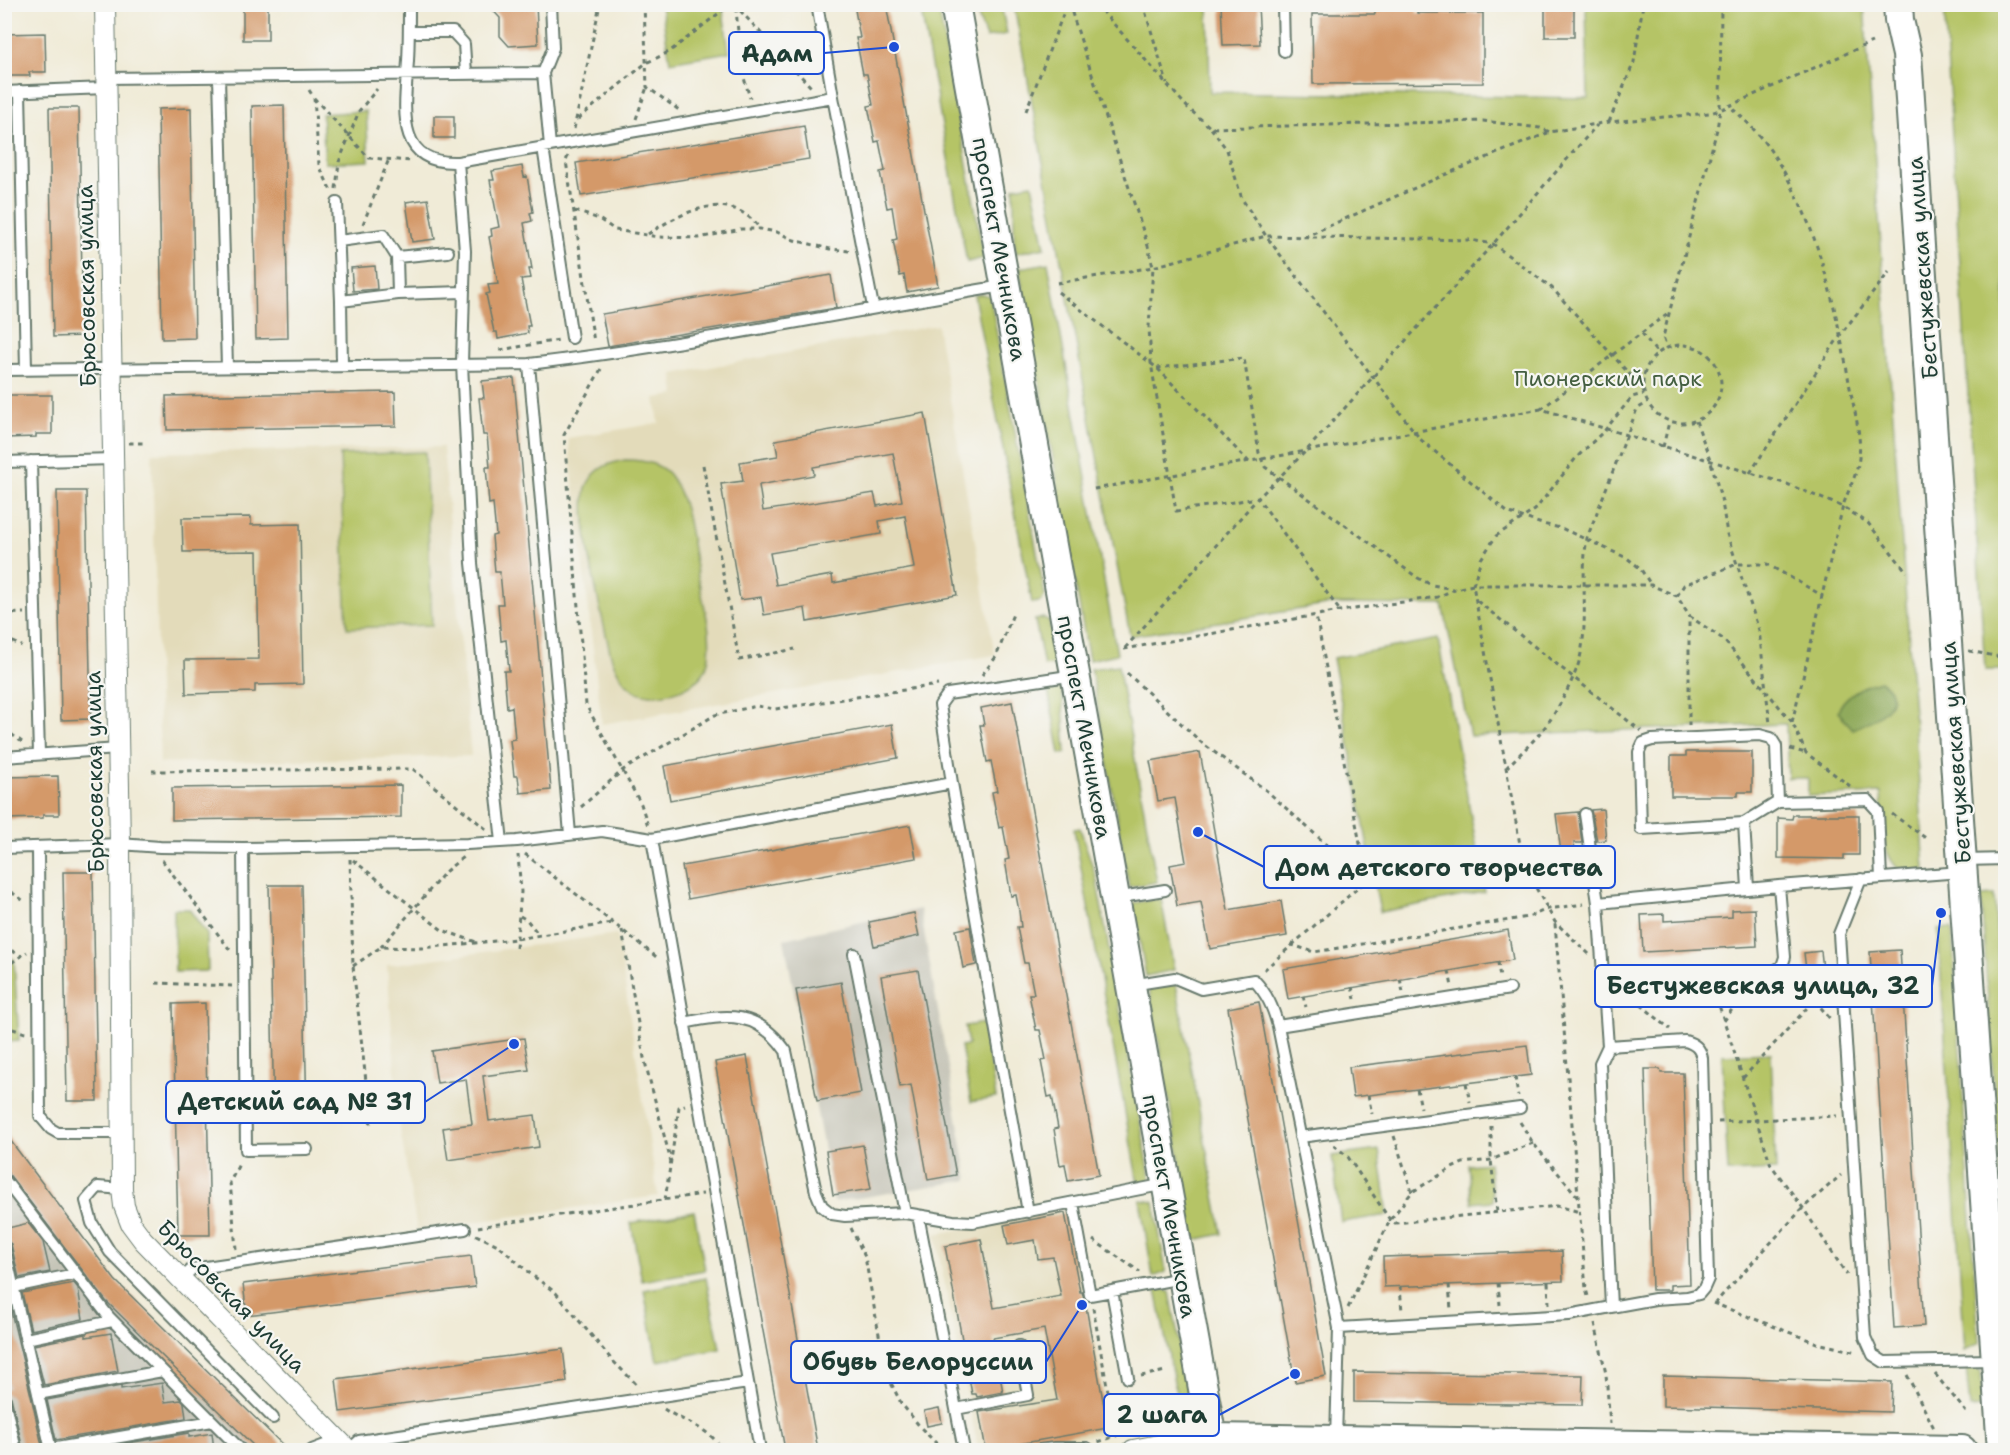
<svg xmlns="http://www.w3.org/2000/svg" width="2010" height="1455" viewBox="0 0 2010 1455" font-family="'Shantell Sans',sans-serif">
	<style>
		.built { fill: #e3dbba }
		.industrial { fill: #c6c5b8 }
		.green { fill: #b5c466; stroke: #6a804d; stroke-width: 1.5 }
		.forest { fill: #90aa5b; stroke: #587448; stroke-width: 1.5 }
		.building { fill: #d49969; fill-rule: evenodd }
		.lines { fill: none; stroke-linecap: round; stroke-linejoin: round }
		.lane-casing { stroke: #687a6d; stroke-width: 14 }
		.street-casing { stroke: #687a6d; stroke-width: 22 }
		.secondary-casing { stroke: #687a6d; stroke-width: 32 }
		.path { stroke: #687a6d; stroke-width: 3; stroke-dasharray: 4.5 4.5; stroke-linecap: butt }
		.lane { stroke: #fff; stroke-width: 10 }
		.street { stroke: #fff; stroke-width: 20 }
		.secondary { stroke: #fff; stroke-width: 28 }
		.labels { text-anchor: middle; stroke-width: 4.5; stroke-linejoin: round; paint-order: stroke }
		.street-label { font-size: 22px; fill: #1f3d34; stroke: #f6f6f2 }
		.park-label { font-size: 22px; fill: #445f40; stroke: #f6f6f2 }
		.leader { fill: none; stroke: #1d4ed8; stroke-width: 2 }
		.callout-dot { fill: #1d4ed8; stroke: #f6f6f2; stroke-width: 2 }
		.callout { fill: #f6f6f2; stroke: #1d4ed8; stroke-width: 2 }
		.callout-label { font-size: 24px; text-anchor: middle; font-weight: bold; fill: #1f3d34 }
	</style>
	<rect width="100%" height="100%" fill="#f6f6f2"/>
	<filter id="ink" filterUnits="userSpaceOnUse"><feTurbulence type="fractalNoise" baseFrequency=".0167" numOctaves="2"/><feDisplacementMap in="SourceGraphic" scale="12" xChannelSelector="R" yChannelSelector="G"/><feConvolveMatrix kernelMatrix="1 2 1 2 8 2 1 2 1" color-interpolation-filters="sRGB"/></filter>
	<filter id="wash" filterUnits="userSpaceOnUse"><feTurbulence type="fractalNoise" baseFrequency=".008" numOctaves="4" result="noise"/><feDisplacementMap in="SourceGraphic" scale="24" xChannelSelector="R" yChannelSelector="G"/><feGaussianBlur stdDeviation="1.35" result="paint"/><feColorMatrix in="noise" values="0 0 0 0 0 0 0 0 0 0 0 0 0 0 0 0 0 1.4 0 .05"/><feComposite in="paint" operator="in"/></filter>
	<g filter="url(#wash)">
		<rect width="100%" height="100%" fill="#f0ebd7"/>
		<!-- built -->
		<path class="built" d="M937 325 995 655 602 724 568 438 659 423 655 398 675 395 673 374Z
			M443 447 471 756 160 763 152 453Z
			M617 934 658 1196 417 1230 399 1122 387 965Z
			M1071 1208 1111 1432 1006 1450H978L935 1234Z"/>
		<!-- industrial -->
		<path class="industrial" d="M920 909 968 1180 834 1202 784 939Z
			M4 1132 115 1280 288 1450H5Z"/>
		<!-- green -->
		<path class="green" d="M661 5H722L729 52 670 62Z
			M920 5H938L984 258 967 262Z
			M974 5H1001L1007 34 986 38Z
			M1014 5H1208L1210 92 1588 98 1586 5H1864L1925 870 1902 872C1878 854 1883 821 1881 793L1808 796V778H1788L1786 724 1470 736 1443 605 1333 604 1130 636Z
			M1944 5H2005V670H1985Z
			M366 111 369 161 325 163 322 114Z
			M1032 184 1045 247 1016 253 1014 240V187Z
			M1048 263 1117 654 1089 660 1019 268Z
			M982 294 990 296 1045 596 1040 602 1032 603 974 295Z
			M425 452 432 625 347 628 340 455Z
			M625 460C641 460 661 462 671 477 689 503 691 543 697 573 701 593 707 612 709 632 710 644 711 661 704 672 693 691 652 702 634 690 621 681 614 667 610 652 603 619 574 510 588 483 597 467 609 463 625 460Z
			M1043 618 1049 620 1057 664 1044 666 1035 620Z
			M1438 639 1485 892 1380 912 1333 658Z
			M1118 665 1157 882 1129 887 1091 669Z
			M1062 689 1066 753 1060 754 1048 690Z
			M1080 828 1096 877 1151 1181 1138 1184 1074 829Z
			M1994 895 2006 1062 2005 1254 1981 896Z
			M1161 898 1174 970 1146 976 1133 903Z
			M174 909H189L207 934 208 971 175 972Z
			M1952 928 1979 1343 1965 1351 1938 929Z
			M5 959H14L19 1041 5 1042Z
			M1176 984 1222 1234 1194 1240 1149 989Z
			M983 1023 996 1098 971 1102 961 1046 968 1045 965 1026Z
			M1771 1053 1776 1170 1728 1172 1722 1055Z
			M1379 1150 1388 1215 1341 1222 1332 1156Z
			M1489 1163 1493 1201 1472 1203 1468 1165Z
			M1140 1200 1154 1202 1166 1272 1153 1277Z
			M694 1211 705 1270 642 1281 631 1223Z
			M706 1278 720 1349 657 1361 644 1290Z
			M1163 1289 1170 1292 1190 1401 1178 1403 1156 1290Z
			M1966 1365 1981 1371 1983 1407 1970 1408Z"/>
		<!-- forest -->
		<path class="forest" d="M1880 681C1911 701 1873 721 1853 729L1838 712C1842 696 1864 685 1880 681Z"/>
		<g id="blocks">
			<!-- building -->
			<path class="building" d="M243 4H268V40H243Z
				M487 4H536L538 44 509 46 500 36V18Z
				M854 4H886L938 286 907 292 904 275 900 276 893 240 897 239 892 207 887 208 880 172 885 171 879 141 875 142 868 106 873 105 867 74H863L856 38H860Z
				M1221 4H1258L1260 44 1223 45Z
				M1375 4H1417V13H1483V83L1313 84 1312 14H1375Z
				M1545 4H1574V37H1545Z
				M45 33 46 72H29L30 76H4V34Z
				M284 105 288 338 256 339 252 106Z
				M49 108H79L83 336 53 337Z
				M191 108 195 338 162 339 158 109Z
				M434 116H454V138H434Z
				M804 126 809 159 581 196 576 163Z
				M522 166 524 177 527 176 533 212 530 213 532 221 524 223 532 269H529L531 278 521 279 530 326H527L528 333 498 339 497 332H494L486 294 490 293 488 285 498 284 489 237 492 236 491 229 499 227 490 180H494L492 171Z
				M428 199 435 239 412 242 406 202Z
				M375 266 377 289 353 291 351 268Z
				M831 275 836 308 608 346 602 314Z
				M514 378 551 790 520 793 518 776H514L510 740 515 739 512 707 507 708 504 671H509L506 640 501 641 498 604H503L500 572H495L492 536 496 535 493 503 489 504 486 467H490L487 435H483L479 398H484L482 381Z
				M395 392 396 426 167 430 166 396Z
				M4 395H52V434H36V437L4 438Z
				M925 413 957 595 807 622 805 608 764 615 761 597 740 600 721 484 743 481 740 462 778 456 775 440ZM893 453 902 501 877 506 874 493 763 511 759 485 814 475 813 467ZM905 516 914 568 833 583 832 575 776 585 770 553 881 534 879 521Z
				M57 491H86L91 719 61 720Z
				M251 517V525L300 524 303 684 255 685V692L186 694 185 660 259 659 257 551 183 552 182 518Z
				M1012 702 1099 1175 1068 1181 1065 1164 1060 1165 1054 1129 1058 1128 1052 1096 1048 1097 1041 1061 1046 1060 1040 1030H1036L1029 994H1034L1028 963H1024L1017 927H1021L1019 911 1016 895 1011 896 1005 860 1009 859 1003 827 999 828 992 792 997 791 991 761 987 762 980 725H984L981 708Z
				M892 724 898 758 670 800 664 766Z
				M1200 752 1228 910 1281 901 1287 936 1210 949 1201 902 1177 906 1170 865 1186 862 1175 798 1158 801 1150 761Z
				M1686 752H1752V792H1738V796H1671V756H1686Z
				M58 776 59 815H43V818L4 819V777Z
				M401 785V817L172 820V788Z
				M1603 809 1606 840 1597 841 1591 810Z
				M1578 812 1582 843H1574L1578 874 1564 876 1556 814Z
				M1793 815H1859V855H1844V859L1778 858V818L1792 819Z
				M910 825 916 858 688 899 682 866Z
				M63 872H93L97 1101H67Z
				M269 885H302L307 1117 274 1118Z
				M1755 909 1757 946 1643 952 1641 915 1664 914V921L1732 917V910Z
				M914 913 919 936 874 946 869 922Z
				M970 927 976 965 963 968 956 930Z
				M1508 930 1513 960 1288 999 1283 969Z
				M1900 950 1924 1326 1894 1328 1870 952Z
				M1821 951 1823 969 1806 970 1804 953Z
				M918 970 956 1175 928 1180 911 1085 900 1087 881 976Z
				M841 982 861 1093 817 1101 796 990Z
				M1259 1002 1326 1376 1295 1382 1228 1008Z
				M205 1003 210 1235H178L173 1004Z
				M524 1038 529 1070 483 1076 489 1121 535 1115 539 1147 448 1160 443 1128 472 1124 466 1079 437 1083 432 1051Z
				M1527 1045 1531 1075 1353 1097 1349 1067Z
				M747 1056 818 1450H785L761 1320 715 1062Z
				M1645 1069H1660L1661 1073H1683L1690 1284 1670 1285V1290H1652Z
				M4 1132 115 1280 288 1450H258L106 1301 4 1168Z
				M863 1145 871 1189 833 1195 826 1151Z
				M1065 1213 1080 1292H1082L1085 1301 1108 1428 986 1450 979 1412 1057 1400 1044 1329 993 1338 1003 1392 977 1397 976 1394H972L945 1246 981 1239 994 1308 1061 1296 1053 1257 1038 1259 1035 1240 1008 1245 1004 1225Z
				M28 1223 43 1242 50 1272 19 1278 11 1244 4 1239V1229Z
				M1562 1251 1563 1281 1384 1287 1383 1257Z
				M471 1256 475 1287 247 1315 243 1284Z
				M4 1282 31 1396 43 1450H23L11 1397 4 1392V1389L9 1388 4 1368Z
				M74 1283 78 1288 83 1319 31 1330 22 1293Z
				M111 1333 118 1371 44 1385 34 1345 86 1334V1337Z
				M563 1349 567 1382 340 1412 336 1379Z
				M1354 1372 1583 1375 1582 1405 1354 1402Z
				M1663 1376 1892 1382 1891 1412 1663 1406Z
				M162 1383 165 1402 181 1400 184 1403 186 1418 56 1440 47 1400 121 1386V1389Z
				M939 1408 942 1423 927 1426 924 1411Z
				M189 1433V1437L212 1433 214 1450H86Z"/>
		</g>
	</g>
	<g filter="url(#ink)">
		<use href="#blocks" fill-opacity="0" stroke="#687a6d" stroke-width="1.5"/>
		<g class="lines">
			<defs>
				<path id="lane" d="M409 4C409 23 409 42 408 61 405 106 393 165 458 162L833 97 873 307
					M817 4 833 97
					M1283 4 1284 51
					M409 32H453L464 44 466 73
					M219 77 227 367
					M106 78 543 73
					M20 91 26 369
					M4 92 106 88
					M550 146 543 73 553 48 551 4
					M543 147 572 338
					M458 162 465 251 462 364 472 563 502 842
					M337 203 341 301
					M339 241 383 235 397 257 448 252
					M397 257 398 294
					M529 364 570 834
					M342 365 341 301 398 294 464 292
					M4 370 529 364C688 345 845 312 1003 286
					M31 461 39 754
					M4 462 113 459
					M4 757 118 749
					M1585 814 1598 903
					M1744 823 1641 829 1639 752 1643 743 1652 740 1760 735 1771 738 1776 746 1778 802 1868 800 1878 811 1881 878
					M652 839 760 1450
					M38 847 40 1116 51 1129 58 1133H121
					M4 848 120 844 160 847 243 848 467 844 517 841 602 831 652 839 952 783
					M243 848 246 1150 307 1149
					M1964 860 2006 859
					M1861 879 1839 934 1865 1337 1873 1355 1884 1362 1994 1360
					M1748 888 1744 823 1778 802
					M1115 898 1165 890
					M854 954 905 1213
					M1131 985 1175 978 1201 989 1254 980C1267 994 1273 1007 1278 1026
					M1604 988 1773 972 1782 966 1785 957 1779 886
					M684 1023C728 1014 757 1010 786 1051L816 1192 822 1206 832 1214 845 1216 905 1213 953 1221 973 1222 1166 1184
					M1608 1046 1685 1041C1695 1044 1700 1048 1702 1058L1708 1279 1704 1288 1699 1294 1687 1297 1655 1299 1611 1307 1600 1063 1608 1046 1598 903 1779 886 1961 872
					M1300 1137 1520 1108
					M4 1179 109 1317 241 1450
					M122 1189 98 1187 86 1201 92 1223 110 1252 273 1418
					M1073 1203 1090 1295 1112 1291
					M1028 1212 952 783 940 705 948 694 1075 675
					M918 1215 964 1450
					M4 1246 51 1450
					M182 1279 192 1269 465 1229
					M14 1287 75 1274
					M1339 1328 1278 1026 1510 989
					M26 1339 112 1321
					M1128 1378 1112 1291 1182 1278
					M38 1394 162 1371
					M4 1399 16 1450
					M956 1409 1028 1395 1019 1346
					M1336 1440 1339 1328 1569 1315 1611 1307
					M51 1449 212 1421
					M312 1450 338 1440
					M349 1450 359 1441 748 1383
					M1039 1450 1055 1448H1087L1090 1450"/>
				<path id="street" d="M105 4 120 844 122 1189 124 1206 131 1224 143 1240 348 1450
					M1133 1450 1189 1439 1211 1438"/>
				<path id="secondary" d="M955 4 1214 1450
					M1898 4 1899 20 1907 55 2002 1450
					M1211 1438 1962 1450"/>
			</defs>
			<!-- lane casing -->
			<use href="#lane" class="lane-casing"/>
			<!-- street casing -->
			<use href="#street" class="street-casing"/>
			<!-- secondary casing -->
			<use href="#secondary" class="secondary-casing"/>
			<!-- path -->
			<path class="path" d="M644 4 647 87 679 110
				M734 4 811 87
				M1069 4 1148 246 1153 267 1149 327 1151 363 1176 511 1258 498 1340 611
				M1096 4 1188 108 1211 128 1483 121 1540 128 1550 132
				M1143 4 1167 83
				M1721 4 1720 110 1729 106
				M736 8 741 68 750 98
				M309 90 314 98 319 165 332 193
				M314 98 369 158 412 161
				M1026 111 1067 4
				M578 119 646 63 669 52 723 10 758 4
				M636 119 647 87
				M1609 122 1634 62 1643 4
				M1211 128 1227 150 1242 199 1266 236 1420 439 1507 512 1542 524 1561 528 1627 558 1640 568 1651 585
				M574 129 600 4
				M568 156 566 161 594 342
				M336 189 339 162 359 111 377 89
				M575 211 599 219 615 230 659 237 699 238 741 229H760L777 232 794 240 830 249 850 251
				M363 224 389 159
				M648 234C682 212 730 187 760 229
				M1304 237 1451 172 1550 132 1609 122 1710 113 1720 110 1717 129 1663 337 1667 348
				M1057 283 1153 267 1266 236 1471 240 1493 244 1552 288 1632 377 1643 379
				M1058 292 1157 368 1249 462
				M1642 333 1657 353
				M1643 384a39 39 0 1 1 78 0a39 39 0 1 1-78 0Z
				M500 350 559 340
				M1157 368 1244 358 1259 453 1265 467 1418 578 1432 585 1453 589
				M601 369 564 435 586 705 641 804 648 826
				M1541 409 1668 313
				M1696 421 1711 462 1722 502 1727 534 1759 630 1770 724
				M129 443H143
				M1663 447 1669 422
				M703 465 739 660 795 649
				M1750 473 1841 334 1889 272
				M1094 489 1541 409 1787 484 1843 507 1868 523 1907 572
				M1677 596 1684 585 1737 564H1767L1823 596
				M1477 601 1641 731
				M4 614 24 613
				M4 638 22 646
				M1125 648 1258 498 1306 451 1493 244 1597 125
				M1124 649 1340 611 1438 597 1455 589 1473 585H1651L1677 596 1689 616 1723 639 1792 722 1806 753 1850 786
				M1969 651 2006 658
				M1127 673 1202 743 1267 791 1366 880
				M982 675 996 657 1013 614
				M1792 722C1810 651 1825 581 1842 510 1846 493 1857 477 1859 458 1862 434 1853 407 1849 382 1833 290 1806 167 1729 106L1872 42
				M1689 726V616
				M4 729 22 742
				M1790 749 1806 753
				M1506 768C1519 755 1533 742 1544 728 1555 716 1577 674 1580 658 1589 619 1580 578 1587 538L1637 409 1647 403
				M152 771 413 769 486 829
				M581 807 623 770 715 715 757 706 775 709 938 685
				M1892 814 1927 839
				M525 854 659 959
				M350 859 353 966 371 1126
				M162 860 230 950
				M353 860 442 930 476 942
				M4 887 24 901
				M520 916 527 920 539 935
				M1555 924 1586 1289 1589 1300
				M622 930 644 1058 671 1162
				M1292 945 1367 880 1316 616
				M4 946 21 956
				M381 947 446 871 463 857
				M516 948 521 892 518 855
				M1589 954 1555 922 1531 879 1521 850 1473 585 1481 559 1496 536 1535 510 1576 458 1605 430 1632 397 1644 394
				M1498 962 1500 979
				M353 966 381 947 421 948 517 939 612 923
				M4 968 27 952
				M1264 970 1292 945 1314 952 1528 917 1548 909 1584 904
				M1449 971 1452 987
				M1792 973 1832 1021
				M1400 979 1403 992
				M156 983 232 986
				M1352 987 1355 999
				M1714 990 1771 1165 1803 1208 1847 1275
				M1303 996 1306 1007
				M1634 999 1670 1029
				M1724 1021 1747 988
				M4 1026 28 1034
				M1515 1077 1518 1096
				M1743 1078 1828 985
				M1466 1083 1470 1102
				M1417 1089 1421 1108
				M1368 1095 1372 1114
				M1520 1122 1533 1143 1578 1197
				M1718 1122 1837 1116
				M1491 1126V1160L1497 1212
				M1394 1136 1412 1192
				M1334 1145 1348 1157 1390 1220 1395 1223 1557 1206 1580 1212
				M665 1200 679 1107 685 1105
				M478 1227 703 1194
				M851 1228 865 1257 886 1373 901 1403 921 1428 943 1450
				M476 1235 498 1245 528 1272 556 1293 611 1359 639 1387
				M1093 1240 1140 1272
				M236 1249 230 1182 240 1162
				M1548 1282 1549 1304
				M1498 1283 1500 1305
				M1449 1285 1451 1310
				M1400 1286 1402 1312
				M1713 1303 1817 1343 1857 1352
				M1714 1304 1803 1208 1841 1175
				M1093 1308 1116 1436 1098 1442
				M1348 1308 1390 1220 1412 1192 1452 1168 1463 1163 1491 1160 1533 1143
				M1595 1323 1606 1374 1610 1424
				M886 1373 935 1364
				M1935 1374 1966 1412
				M1907 1375 1934 1428
				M1141 1376 1166 1371
				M664 1409C683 1422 711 1428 722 1450"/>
			<!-- lane -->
			<use href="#lane" class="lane"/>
			<!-- street -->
			<use href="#street" class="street"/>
			<!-- secondary -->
			<use href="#secondary" class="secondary"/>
		</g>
	</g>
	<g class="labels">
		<!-- street labels -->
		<g class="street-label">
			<text transform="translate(1000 249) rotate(80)" y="8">проспект Мечникова</text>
			<text transform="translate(1922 268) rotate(-94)" y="8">Бестужевская улица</text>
			<text transform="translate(86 286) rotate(-91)" y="8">Брюсовская улица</text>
			<text transform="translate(1085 727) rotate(80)" y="8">проспект Мечникова</text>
			<text transform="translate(1955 753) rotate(-94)" y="8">Бестужевская улица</text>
			<text transform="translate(94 772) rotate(-91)" y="8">Брюсовская улица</text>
			<text transform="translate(1170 1206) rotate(80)" y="8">проспект Мечникова</text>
			<text transform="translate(232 1296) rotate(46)" y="8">Брюсовская улица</text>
		</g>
		<!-- park labels -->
		<g class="park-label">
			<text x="1608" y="386">Пионерский парк</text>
		</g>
	</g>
	<!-- callouts -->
	<path class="leader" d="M894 47L824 53M1198 832L1264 867M1941 913L1932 986M514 1044L425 1102M1082 1305L1046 1362M1295 1374L1219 1415"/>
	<g class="callout-dot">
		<circle cx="894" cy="47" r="6"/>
		<circle cx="1198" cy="832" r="6"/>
		<circle cx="1941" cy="913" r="6"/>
		<circle cx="514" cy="1044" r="6"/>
		<circle cx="1082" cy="1305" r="6"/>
		<circle cx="1295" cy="1374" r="6"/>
	</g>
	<g class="callout">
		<rect x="729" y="32" width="95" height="42" rx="6"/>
		<rect x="1264" y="846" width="351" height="42" rx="6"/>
		<rect x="1595" y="965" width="337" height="42" rx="6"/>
		<rect x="166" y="1081" width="259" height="42" rx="6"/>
		<rect x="791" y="1341" width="255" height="42" rx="6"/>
		<rect x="1104" y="1394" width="115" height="42" rx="6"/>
	</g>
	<g class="callout-label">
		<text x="777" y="62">Адам</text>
		<text x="1439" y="876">Дом детского творчества</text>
		<text x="1763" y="994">Бестужевская улица, 32</text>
		<text x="295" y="1110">Детский сад № 31</text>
		<text x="918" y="1370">Обувь Белоруссии</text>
		<text x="1162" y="1423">2 шага</text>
	</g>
	<!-- margin -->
	<rect width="2010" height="1455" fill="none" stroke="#f6f6f2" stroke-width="24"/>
</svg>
